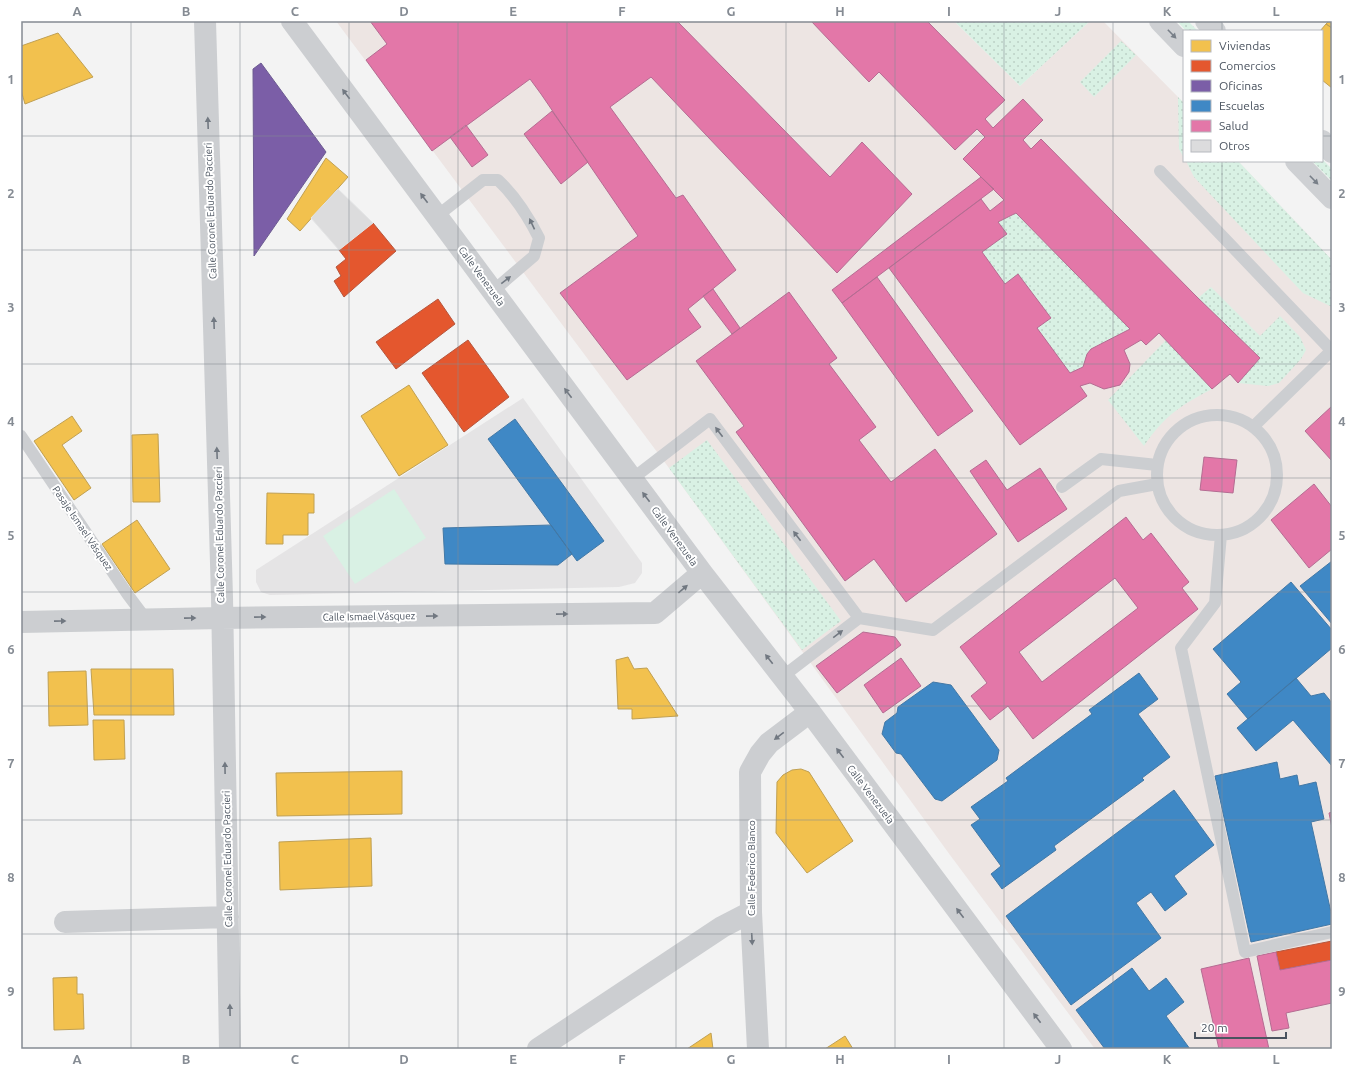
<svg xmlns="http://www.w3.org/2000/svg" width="1353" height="1070" viewBox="0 0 1353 1070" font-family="Ubuntu,sans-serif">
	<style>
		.education { fill: #e5e4e5 }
		.medical { fill: #ede5e3 }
		.grass { fill: url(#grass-dots) }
		.pitch { fill: #d9f1e4 }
		.homes { fill: #f2c14e; stroke: #c0a053 }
		.shops { fill: #e4572e; stroke: #b6563d }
		.offices { fill: #7b5ea7; stroke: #6c5b91 }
		.schools { fill: #3f88c5; stroke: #4278a6 }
		.health { fill: #e377a8; stroke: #b56c92; fill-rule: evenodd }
		.building { fill: #dcdcdd; stroke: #e4e5e6 }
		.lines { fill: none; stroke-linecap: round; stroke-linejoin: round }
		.service { stroke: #ccced1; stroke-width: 12 }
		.minor { stroke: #ccced1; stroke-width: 22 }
		.secondary { stroke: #ced0d3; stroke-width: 22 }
		.oneway { fill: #787f88 }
		.oneway2 { fill: #717881 }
		.grid { fill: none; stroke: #858b93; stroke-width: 1; stroke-opacity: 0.55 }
		.labels { text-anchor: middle; stroke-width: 4; stroke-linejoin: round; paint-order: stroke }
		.street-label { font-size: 10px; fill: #4a535f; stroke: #fff }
		.neatline { fill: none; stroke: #858b93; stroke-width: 1.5 }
		.grid-label { font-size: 13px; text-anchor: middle; font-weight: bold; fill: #858b93 }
	</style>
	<defs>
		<pattern id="grass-dots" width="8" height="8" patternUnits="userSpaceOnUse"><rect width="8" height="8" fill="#d9f1e4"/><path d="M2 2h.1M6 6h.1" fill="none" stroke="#bcd1c6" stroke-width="1.8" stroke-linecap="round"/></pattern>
	</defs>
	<rect width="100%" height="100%" fill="#f3f3f3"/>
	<!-- education -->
	<path class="education" d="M523 398 642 563V573L635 583 619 587 270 595 261 592 256 582V570Z"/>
	<!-- medical -->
	<path class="medical" d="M336 21H954L1020 86 1090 21H1103L1178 97 1184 103V161H1238L1332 260V1049H1095L950 855 669 468Z"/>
	<!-- grass -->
	<path class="grass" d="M954 21H1090L1020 86Z
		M1177 21H1188L1198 31H1186Z
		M1121 41 1136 55 1094 97 1080 82Z
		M1178 97 1184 103V158L1179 149Z
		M1322 159 1332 169V181L1312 161H1322Z
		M1186 161H1238L1332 260V307L1303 293 1194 177Z
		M1016 213 1130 329 1091 349 1087 354 1083 367 1070 373 1037 328 1050 318 1018 274 1005 284 982 252 1007 234 998 222Z
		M1211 287 1260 336 1280 316 1300 337 1306 350 1301 359 1279 383 1268 386 1238 383 1260 358 1198 298Z
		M1166 340 1212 389C1181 405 1164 416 1144 446L1108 400Z
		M707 440 841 621 802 650 669 468Z"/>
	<!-- pitch -->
	<path class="pitch" d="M394 489 426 538 355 584 323 536Z"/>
	<!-- homes -->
	<path class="homes" d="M1329 21H1332V28L1326 24Z
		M1326 24 1332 28V88L1322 80V31H1320Z
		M58 33 93 77 25 104 21 90V46Z
		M326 158 348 177 300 231 287 219Z
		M409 385 448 445 399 476 361 416Z
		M72 416 82 431 62 445 91 488 74 500 34 441Z
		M158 434 160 502H133L132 435Z
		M267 493 314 494V513H308V535H283V544H266Z
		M137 520 170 569 135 593 102 544Z
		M628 657 634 669 647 668 678 716 632 719V709H618L616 660Z
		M91 669H173L174 715H94Z
		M86 671 88 725 49 726 48 672Z
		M93 720H124L125 759 94 760Z
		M801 769 809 772 853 841 807 873 776 833 777 782 783 775 792 770Z
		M402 771V814L277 816 276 773Z
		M371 838 372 886 280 890 279 842Z
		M77 977V994H83L84 1029 54 1030 53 978Z
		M711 1033 713 1049H687Z
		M845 1036 853 1049H825Z"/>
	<!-- shops -->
	<path class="shops" d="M373 223 396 251 344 297 334 281 341 276 336 267 346 259 339 250Z
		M438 299 455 324 396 369 376 342Z
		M468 340 509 397 464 432 422 373Z
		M1332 941V960L1280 970 1276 952Z"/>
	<!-- offices -->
	<path class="offices" d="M261 63 326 152 254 256 253 69Z"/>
	<!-- schools -->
	<path class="schools" d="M515 419 604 541 577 561 488 439Z
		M551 525 572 554 558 565 445 564 443 528Z
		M1332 561V624L1300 586Z
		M1291 582 1332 630V648L1248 719 1227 694 1241 682 1213 649Z
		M1139 673 1158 699 1138 714 1170 757 1142 778 1144 780 1054 846 1056 850 1002 889 991 874 1001 866 971 825 980 819 971 807 1008 781 1006 778 1092 714 1089 710Z
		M1296 678 1311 696 1324 693 1332 703V766L1293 720 1256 751 1237 728Z
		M933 682 951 685 999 750 997 760 942 801 935 799 901 754 896 753 882 734 885 722 897 713 898 707Z
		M1277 762 1280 779 1297 775 1299 786 1316 782 1324 819 1311 822 1332 917V924L1251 942 1215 776Z
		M1174 790 1214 845 1174 876 1187 894 1165 911 1151 892 1136 903 1161 938 1071 1005 1006 916Z
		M1132 968 1149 991 1166 978 1184 1002 1166 1016 1190 1049H1105L1076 1010Z"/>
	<!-- health -->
	<path class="health" d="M370 21H677L830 177 862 142 912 194 837 273 651 77 610 107 676 198 683 195 736 270 688 309 701 327 627 380 560 293 638 236 541 94 530 79 432 151 366 60 387 44Z
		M811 21H927L1005 100 985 119 993 128 1023 99 1043 120 1023 140 1031 149 1041 139 1196 296 1260 358 1238 383 1230 374 1212 389 1159 333 1146 345 1141 340 1124 350 1130 364 1129 372 1120 385 1104 389 1090 383 1080 386 1087 396 1020 445 889 268 981 199 990 211 1004 200 963 159 985 137 977 129 955 150 879 72 869 82ZM1016 213 1130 329 1091 349 1087 354 1083 367 1070 373 1037 328 1051 318 1018 274 1005 284 982 252 1007 234 998 222Z
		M552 111 588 162 561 184 524 134Z
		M466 125 488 155 472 167 450 137Z
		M981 177 994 189 842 303 832 290Z
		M877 277 973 411 938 436 842 303Z
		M713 289 740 328 732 334 703 296Z
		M789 292 837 358 829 364 876 427 859 440 891 482 935 449 997 534 906 602 874 559 845 581 736 432 744 426 696 361Z
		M1332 406V461L1305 431Z
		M1204 457 1237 460 1233 493 1200 490Z
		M986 460 1007 490 1040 468 1067 509 1018 542 970 471Z
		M1314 484 1332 507V549L1309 568 1271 520Z
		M1126 517 1143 540 1151 533 1189 582 1182 588 1198 609 1033 739 1008 706 990 720 971 696 987 683 960 647ZM1115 578 1138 608 1042 682 1019 652Z
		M863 632 895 637 901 645 837 693 816 666Z
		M901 658 921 686 883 713 864 685Z
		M1332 812V828L1329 813Z
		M1276 952 1280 970 1332 960V1003L1286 1013 1289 1028 1272 1031 1257 956Z
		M1249 958 1269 1049H1219L1201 969Z"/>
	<!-- building -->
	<path class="building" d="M338 189 373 223 339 250 311 218Z"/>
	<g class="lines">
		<!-- service -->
		<path class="service" d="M1160 171 1331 350
			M437 216 483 180H498C516 197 528 216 539 238L534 256 493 291
			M1157 475a60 60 0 1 1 120 0a60 60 0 1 1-120 0Z
			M1253 427 1332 350
			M21 436 128 595 146 619
			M632 479 710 419 859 618 782 677
			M1062 487 1101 459 1157 465
			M1221 535 1215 603 1181 648 1245 952 1332 932
			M859 618 933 630 1119 491 1157 484"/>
		<!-- minor -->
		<path class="minor" d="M205 21 222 597 230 1049
			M292 21 702 573 810 712 1061 1049
			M21 622 221 618 655 613 702 573
			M65 922 228 917
			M538 1049 722 927 751 912
			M758 1049 751 912 750 772 760 754 769 743 810 712"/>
		<!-- secondary -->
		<path class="secondary" d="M1160 21 1184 46
			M1206 21 1215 31
			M1322 141 1332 152
			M1296 161 1332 198"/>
	</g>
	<!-- one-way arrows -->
	<defs><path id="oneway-solid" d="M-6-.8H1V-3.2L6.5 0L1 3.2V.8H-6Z"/></defs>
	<g class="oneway">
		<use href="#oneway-solid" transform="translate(1172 34) rotate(46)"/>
		<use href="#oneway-solid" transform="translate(1314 180) rotate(46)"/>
	</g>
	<g class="oneway2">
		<use href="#oneway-solid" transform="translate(346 94) rotate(-127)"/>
		<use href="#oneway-solid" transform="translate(208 123) rotate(-92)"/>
		<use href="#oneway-solid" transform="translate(424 198) rotate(-127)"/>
		<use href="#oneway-solid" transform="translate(532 224) rotate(-115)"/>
		<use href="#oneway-solid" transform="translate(506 280) rotate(-38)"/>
		<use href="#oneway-solid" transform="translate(214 323) rotate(-92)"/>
		<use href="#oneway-solid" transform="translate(568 393) rotate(-127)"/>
		<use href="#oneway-solid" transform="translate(719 432) rotate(-127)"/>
		<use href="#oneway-solid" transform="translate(217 453) rotate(-92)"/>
		<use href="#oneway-solid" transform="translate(646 497) rotate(-127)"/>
		<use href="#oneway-solid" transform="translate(797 536) rotate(-127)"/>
		<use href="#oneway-solid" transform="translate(683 589) rotate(-40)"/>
		<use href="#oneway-solid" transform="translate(562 614) rotate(-1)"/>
		<use href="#oneway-solid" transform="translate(432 616) rotate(-1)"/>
		<use href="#oneway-solid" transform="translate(260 617) rotate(-1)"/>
		<use href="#oneway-solid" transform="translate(190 618) rotate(-1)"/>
		<use href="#oneway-solid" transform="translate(60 621) rotate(-1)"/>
		<use href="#oneway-solid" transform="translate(838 634) rotate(-37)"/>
		<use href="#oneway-solid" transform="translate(769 659) rotate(-128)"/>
		<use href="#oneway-solid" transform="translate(779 736) rotate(143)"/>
		<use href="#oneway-solid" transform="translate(840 753) rotate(-127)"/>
		<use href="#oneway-solid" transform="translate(225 768) rotate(-91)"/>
		<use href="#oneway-solid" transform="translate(960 913) rotate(-127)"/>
		<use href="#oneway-solid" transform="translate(752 939) rotate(87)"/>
		<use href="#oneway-solid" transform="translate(230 1010) rotate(-91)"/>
		<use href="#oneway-solid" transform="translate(1037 1018) rotate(-127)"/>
	</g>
	<!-- grid -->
	<path class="grid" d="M131 21V1049M240 21V1049M349 21V1049M458 21V1049M567 21V1049M676 21V1049M786 21V1049M895 21V1049M1004 21V1049M1113 21V1049M1222 21V31M21 136H1184M1322 136H1332M1222 161V1049M21 250H1332M21 364H1332M21 478H1332M21 592H1332M21 706H1332M21 820H1332M21 934H1332"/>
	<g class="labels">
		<!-- street labels -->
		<g class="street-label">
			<text transform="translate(210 211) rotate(-92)" y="4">Calle Coronel Eduardo Paccieri</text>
			<text transform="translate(482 276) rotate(54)" y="4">Calle Venezuela</text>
			<text transform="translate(83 528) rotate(56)" y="4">Pasaje Ismael Vásquez</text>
			<text transform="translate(219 535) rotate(-91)" y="4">Calle Coronel Eduardo Paccieri</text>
			<text transform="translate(675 536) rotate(54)" y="4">Calle Venezuela</text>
			<text transform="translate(369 616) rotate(-1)" y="4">Calle Ismael Vásquez</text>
			<text transform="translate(871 794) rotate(53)" y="4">Calle Venezuela</text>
			<text transform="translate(227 859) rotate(-91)" y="4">Calle Coronel Eduardo Paccieri</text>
			<text transform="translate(751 868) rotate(-90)" y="4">Calle Federico Blanco</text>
		</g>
	</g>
	<!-- border -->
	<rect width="1353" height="1070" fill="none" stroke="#ffffff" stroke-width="44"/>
	<!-- legend -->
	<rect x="1183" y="30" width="140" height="132" fill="#ffffff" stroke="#b7babf"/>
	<rect x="1191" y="40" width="20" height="12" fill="#f2c14e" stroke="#b7babf"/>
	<text x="1219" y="50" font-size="12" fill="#4a535f">Viviendas</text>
	<rect x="1191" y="60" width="20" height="12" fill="#e4572e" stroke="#b7babf"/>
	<text x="1219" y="70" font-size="12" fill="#4a535f">Comercios</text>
	<rect x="1191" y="80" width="20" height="12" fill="#7b5ea7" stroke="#b7babf"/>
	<text x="1219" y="90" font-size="12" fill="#4a535f">Oficinas</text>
	<rect x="1191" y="100" width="20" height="12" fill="#3f88c5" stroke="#b7babf"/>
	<text x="1219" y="110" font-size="12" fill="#4a535f">Escuelas</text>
	<rect x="1191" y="120" width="20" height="12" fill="#e377a8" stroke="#b7babf"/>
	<text x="1219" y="130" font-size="12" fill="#4a535f">Salud</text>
	<rect x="1191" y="140" width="20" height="12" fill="#dcdcdd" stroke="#b7babf"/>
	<text x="1219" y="150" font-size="12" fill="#4a535f">Otros</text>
	<!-- scale -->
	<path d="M1195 1032v6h91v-6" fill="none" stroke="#4a535f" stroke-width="2"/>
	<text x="1201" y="1032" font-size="12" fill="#4a535f" stroke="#ffffff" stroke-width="3" paint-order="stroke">20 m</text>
	<rect x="22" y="22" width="1309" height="1026" class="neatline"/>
	<g class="grid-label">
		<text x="77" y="16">A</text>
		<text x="186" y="16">B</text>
		<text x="295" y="16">C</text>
		<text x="404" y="16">D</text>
		<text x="513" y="16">E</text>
		<text x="622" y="16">F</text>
		<text x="731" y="16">G</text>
		<text x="840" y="16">H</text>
		<text x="949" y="16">I</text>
		<text x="1058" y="16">J</text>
		<text x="1167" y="16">K</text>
		<text x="1276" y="16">L</text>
		<text x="11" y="84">1</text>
		<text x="1342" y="84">1</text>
		<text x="11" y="198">2</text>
		<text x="1342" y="198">2</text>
		<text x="11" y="312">3</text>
		<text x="1342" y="312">3</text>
		<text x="11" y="426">4</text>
		<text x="1342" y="426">4</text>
		<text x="11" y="540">5</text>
		<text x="1342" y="540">5</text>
		<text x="11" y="654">6</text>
		<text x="1342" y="654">6</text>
		<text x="11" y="768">7</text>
		<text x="1342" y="768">7</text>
		<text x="11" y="882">8</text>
		<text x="1342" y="882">8</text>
		<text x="11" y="996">9</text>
		<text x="1342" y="996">9</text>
		<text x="77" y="1064">A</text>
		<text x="186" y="1064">B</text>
		<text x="295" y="1064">C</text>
		<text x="404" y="1064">D</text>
		<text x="513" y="1064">E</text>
		<text x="622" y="1064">F</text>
		<text x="731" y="1064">G</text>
		<text x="840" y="1064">H</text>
		<text x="949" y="1064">I</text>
		<text x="1058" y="1064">J</text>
		<text x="1167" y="1064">K</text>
		<text x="1276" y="1064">L</text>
	</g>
</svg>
